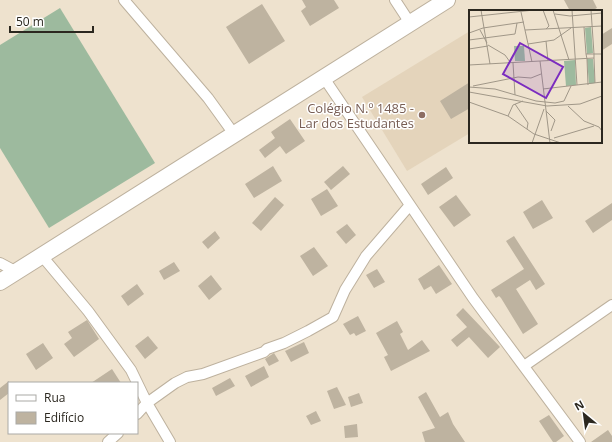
<svg xmlns="http://www.w3.org/2000/svg" width="612" height="442" viewBox="0 0 612 442" font-family="'Open Sans',sans-serif">
	<style>
		.built { fill: #e4d4bb }
		.pitch { fill: #9dba9e }
		.building { fill: #beb3a0 }
		.lines { fill: none; stroke-linecap: round; stroke-linejoin: round }
		.minor-casing { stroke: #bdb19e; stroke-width: 12 }
		.primary-casing { stroke: #bdb19e; stroke-width: 18 }
		.minor { stroke: #fff; stroke-width: 10 }
		.primary { stroke: #fff; stroke-width: 16 }
		.education-dot { fill: #8d6e63; stroke: #fff; stroke-width: 1.5 }
		.labels { text-anchor: middle; stroke-width: 3; stroke-linejoin: round; paint-order: stroke }
		.education-label { font-size: 13px; fill: #785e54; stroke: #fff; text-anchor: end }
		.inset-road { fill: none; stroke: #a09788; stroke-width: 1 }
		.view { fill: #7b2cbf; fill-opacity: 0.15; stroke: #7b2cbf; stroke-width: 2 }
		.inset-edge { fill: none; stroke: #2b271f; stroke-width: 2 }
	</style>
	<rect width="100%" height="100%" fill="#eee2ce"/>
	<!-- built -->
	<path class="built" d="M470 31V133L407 171 362 97Z"/>
	<!-- pitch -->
	<path class="pitch" d="M60 8 155 163 49 228 0 148V45Z"/>
	<!-- building -->
	<path class="building" d="M302 0H334L339 8 310 26 301 11 306 7Z
		M564 0H593L597 8 591 11H570Z
		M262 4 285 41 249 64 226 27Z
		M612 28V44L601 51V35Z
		M470 82V108L451 119 440 101Z
		M290 119 305 141 286 154 280 146 265 158 259 150 275 138 271 132Z
		M273 166 282 181 254 198 245 184Z
		M343 166 350 174 331 190 324 182Z
		M446 167 453 178 428 195 421 184Z
		M327 189 338 206 321 216 311 199Z
		M456 195 471 215 454 227 439 207Z
		M275 197 284 205 261 231 252 223Z
		M542 200 553 218 533 229 523 212Z
		M612 203V220L593 233 585 221Z
		M347 224 356 235 346 244 336 232Z
		M215 231 220 238 208 249 202 242Z
		M514 236 545 284 536 290 530 280 516 289 538 324 523 334 501 298 499 296 496 298 491 290 524 269 506 241Z
		M314 247 328 266 313 276 300 256Z
		M174 262 180 271 164 280 159 271Z
		M439 265 452 284 436 294 431 286 424 290 418 279Z
		M377 269 385 282 374 288 366 275Z
		M211 275 222 289 209 300 198 286Z
		M137 284 144 294 128 306 121 296Z
		M463 308 500 347 488 358 469 337 457 347 451 340 467 327 456 315Z
		M358 316 366 331 356 336 354 333 350 335 343 324Z
		M87 320 99 339 74 357 64 344 72 338 68 332Z
		M397 321 403 332 400 334 408 350 422 340 430 351 391 371 384 357 388 355 376 333Z
		M148 336 158 348 145 359 135 346Z
		M304 342 309 353 291 362 285 351Z
		M43 343 53 358 36 370 26 354Z
		M274 353 279 361 269 366 265 359Z
		M264 366 269 377 251 387 245 376Z
		M112 369 121 383H91Z
		M230 378 235 386 216 396 212 388Z
		M9 381V393L0 400V388Z
		M337 387 346 405 334 409 327 391Z
		M426 392 440 417 448 412 453 424 465 442H425L422 432 435 428 418 397Z
		M359 393 363 403 351 407 348 397Z
		M316 411 321 421 311 425 306 416Z
		M549 415 564 436 556 442H553L539 421Z
		M357 424 358 437 345 438 344 426Z
		M608 430 612 436V442H591Z"/>
	<g class="lines">
		<defs>
			<path id="minor" d="M124 0 208 98 234 134
				M395 0 410 23
				M324 78 473 298 580 442
				M42 256 88 311 131 370 147 403 170 442
				M0 263 17 272
				M524 366 612 305
				M137 414 147 403 175 383 187 377 203 374 264 352 267 349 284 343 308 331 333 317 345 290 366 256 410 205
				M108 442 118 433"/>
			<path id="primary" d="M0 282 447 0"/>
		</defs>
		<!-- minor casing -->
		<use href="#minor" class="minor-casing"/>
		<!-- primary casing -->
		<use href="#primary" class="primary-casing"/>
		<!-- minor -->
		<use href="#minor" class="minor"/>
		<!-- primary -->
		<use href="#primary" class="primary"/>
	</g>
	<!-- markers -->
	<circle class="education-dot" cx="422" cy="115" r="4"/>
	<g class="labels">
		<!-- education labels -->
		<g class="education-label">
			<text x="414" y="113">Colégio N.º 1485 -<tspan x="414" dy="15">Lar dos Estudantes</tspan></text>
		</g>
	</g>
	<!-- overview -->
	<g transform="translate(469 10)">
		<rect width="133" height="133" fill="#eee2ce"/>
		<path d="M106 50 107 75 97 76 95 51Z" fill="#9dba9e"/>
		<path d="M122 17 124 43 118 44 116 18ZM118 49H124L126 73 120 74Z" fill="#9dba9e"/>
		<path d="M45 36H55L56 51H46Z" fill="#9dba9e"/>
		<path class="inset-road" d="M12 0 21 54M74 0 80 16 77 19M84 0 100 50M103 0 108 75M122 0 125 44M52 2 63 52M86 4 101 6 133 3M0 7 65 0M115 17 117 44M11 20 18 33M56 20 133 16M0 23 14 18 55 12M0 30 46 24 48 13M77 31 79 51M59 34 85 30 102 18M19 35 36 45 41 52M0 39 19 36M125 48 126 73M118 49 119 75M118 49 117 44H133M71 51 81 133M44 53 46 85M0 55 125 48V44M4 76 49 67 62 68 72 64M0 77 26 79 67 91 86 93 95 91 102 76M74 79 133 72M0 82 78 96 111 94 133 86M0 92 39 106 44 95 54 91M46 94 59 113 58 119M99 96 115 111 130 117 133 121M77 101 86 110 82 121M39 106 65 124 92 133M85 128 125 116M63 133 75 99"/>
		<path class="view" d="M51 33 94 57 77 88 34 64Z"/>
		<rect width="133" height="133" class="inset-edge"/>
	</g>
	<!-- legend -->
	<rect x="8" y="382" width="130" height="52" fill="#ffffff" stroke="#aaa9a5"/>
	<rect x="16" y="395" width="20" height="6" fill="#ffffff" stroke="#aaa9a5"/>
	<text x="44" y="402" font-size="12" fill="#2b271f">Rua</text>
	<rect x="16" y="412" width="20" height="12" fill="#beb3a0" stroke="#aaa9a5"/>
	<text x="44" y="422" font-size="12" fill="#2b271f">Edifício</text>
	<!-- north arrow -->
	<g transform="translate(584 414) rotate(331)" stroke="#ffffff" stroke-width="3" paint-order="stroke">
	<path d="M0-3L7 15L0 10L-7 15Z" fill="#2b271f"/>
	<text y="-6" font-size="11" font-weight="bold" text-anchor="middle" fill="#2b271f">N</text>
	</g>
	<!-- scale -->
	<path d="M10 26v6h83v-6" fill="none" stroke="#2b271f" stroke-width="2"/>
	<text x="16" y="26" font-size="12" fill="#2b271f" stroke="#ffffff" stroke-width="3" paint-order="stroke">50 m</text>
</svg>
